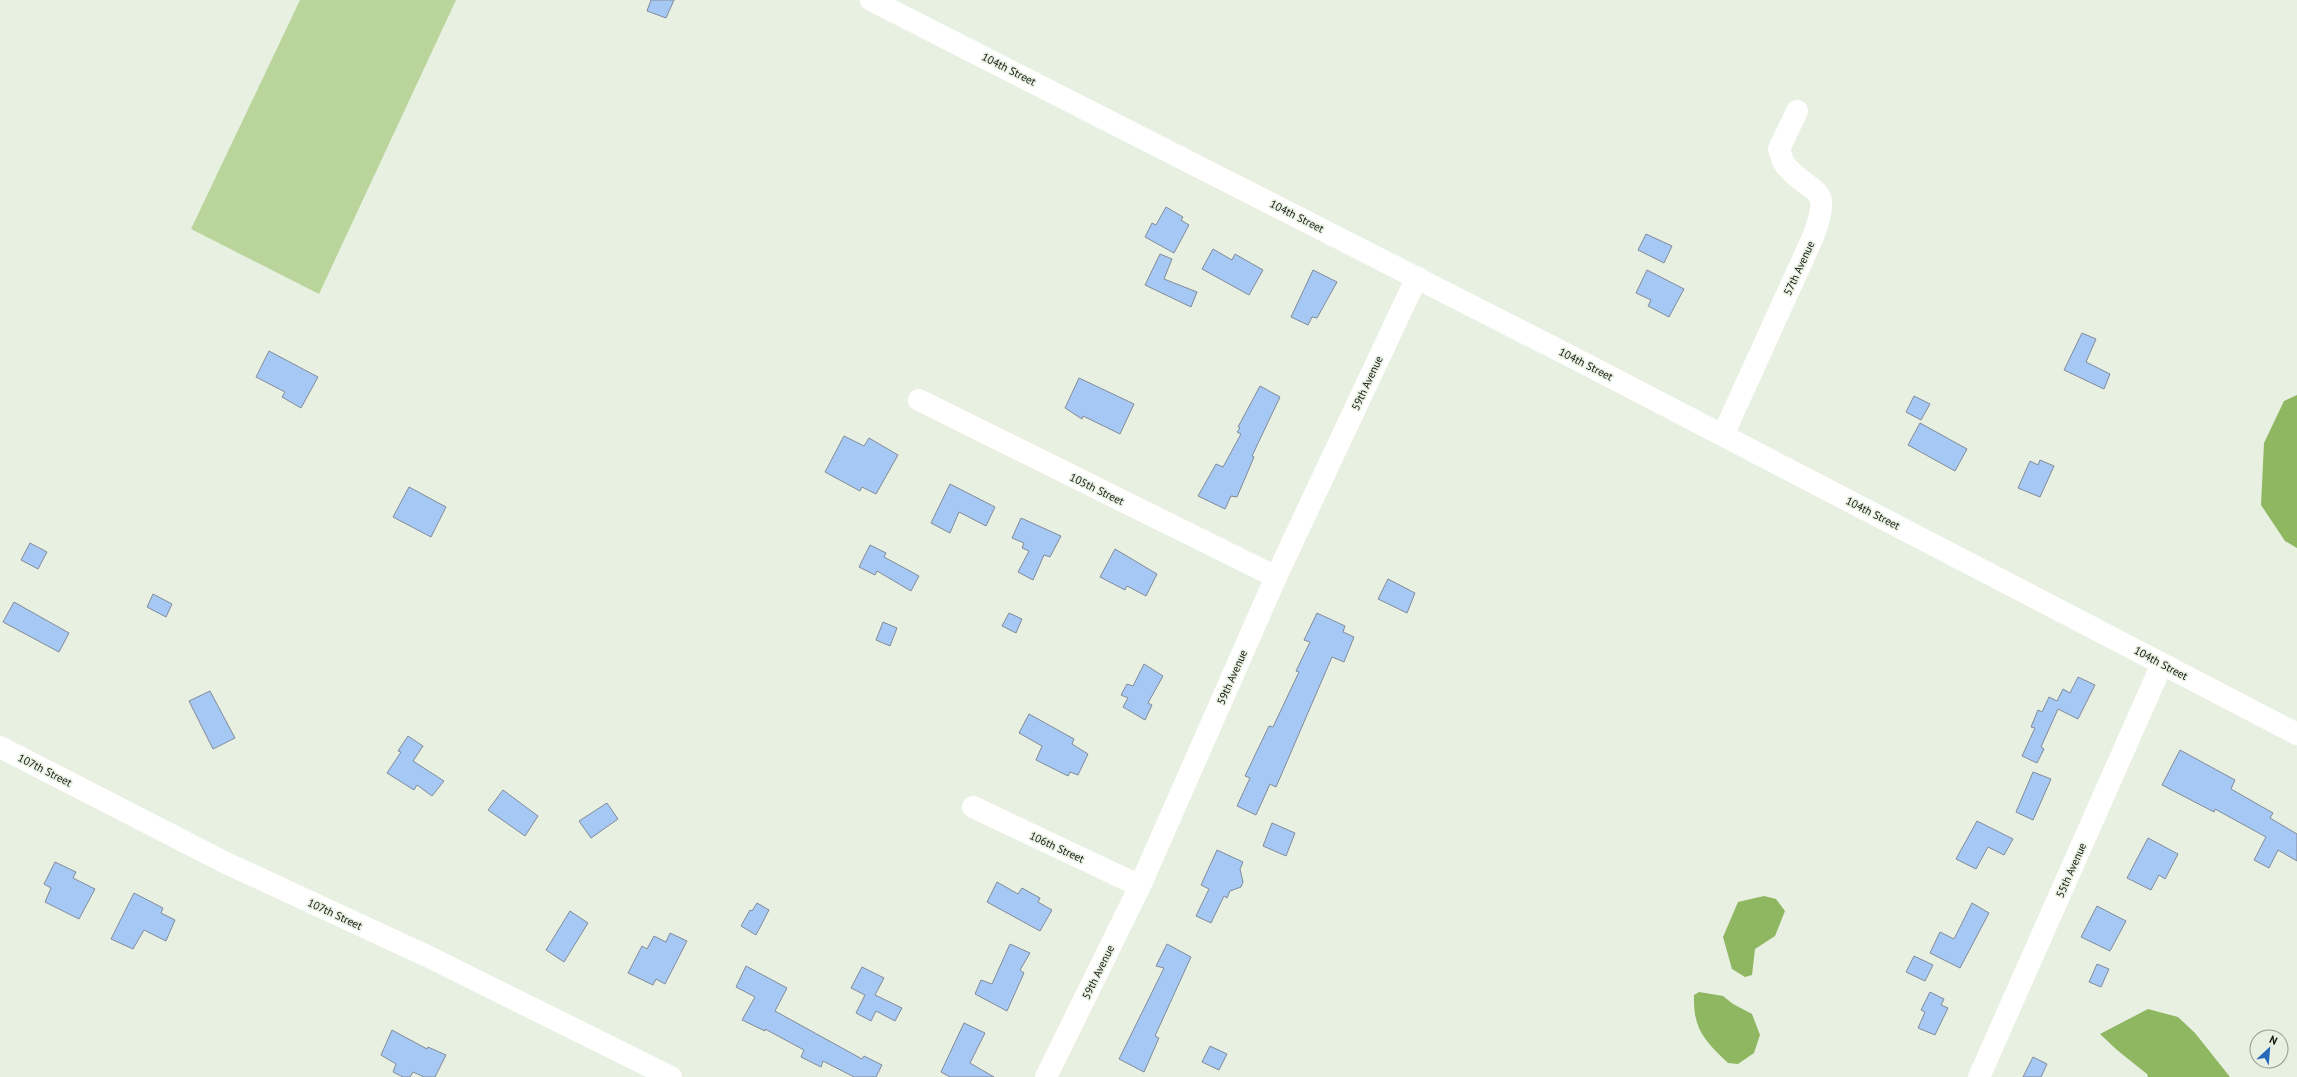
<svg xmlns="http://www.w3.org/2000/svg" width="2297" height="1077" viewBox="0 0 2297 1077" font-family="'PT Sans',sans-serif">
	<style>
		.green { fill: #b9d59b }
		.water { fill: #8fb661 }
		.building { fill: #a6c8f5; stroke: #828b98 }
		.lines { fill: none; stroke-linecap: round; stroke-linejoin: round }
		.minor { stroke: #fff; stroke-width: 22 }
		.major { stroke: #fff; stroke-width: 22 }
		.labels { text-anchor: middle; stroke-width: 3; stroke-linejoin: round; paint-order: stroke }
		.street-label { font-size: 11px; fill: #171a15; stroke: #e8f0e1 }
	</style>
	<rect width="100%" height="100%" fill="#e8f0e1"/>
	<!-- green -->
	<path class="green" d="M300 0H456L319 294 191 229Z"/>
	<!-- water -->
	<path class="water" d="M2297 395V548L2285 541 2261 505 2264 443 2284 401Z
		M1764 896 1776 899 1785 911 1775 936 1755 949 1752 975 1745 977 1732 969 1723 937 1738 902Z
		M1699 992 1723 996 1733 1004 1752 1014 1760 1035 1754 1053 1738 1064 1728 1063C1704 1040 1693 1029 1694 995Z
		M2148 1009 2178 1017 2195 1033 2230 1077H2148L2147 1074 2117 1050 2100 1034Z"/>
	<!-- building -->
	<path class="building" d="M651 0H674L666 18 647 11Z
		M1166 207 1183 217 1181 220 1189 225 1174 253 1145 237 1152 223 1156 225Z
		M1646 234 1672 246 1664 263 1638 250Z
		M1213 249 1232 260 1235 254 1263 270 1249 295 1202 269Z
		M1160 254 1172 259 1164 279 1197 292 1191 307 1145 285Z
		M1313 270 1337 282 1317 318 1312 317 1308 325 1291 317Z
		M1647 270 1684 289 1669 317 1648 306 1651 300 1636 293Z
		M2082 333 2096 339 2086 362 2110 374 2104 389 2064 370Z
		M269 351 318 377 301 408 282 397 285 392 256 377Z
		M1079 378 1134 404 1120 434 1083 416 1082 419 1065 408Z
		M1260 386 1280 397 1252 456 1254 457 1237 497 1231 496 1225 509 1198 496 1216 464 1223 467 1241 434 1237 432 1240 428 1238 427Z
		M1914 396 1930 404 1921 420 1906 412Z
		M1920 423 1967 449 1955 471 1908 445Z
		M844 436 864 446 869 438 898 455 876 494 862 487 860 491 825 472Z
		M2040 460 2054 466 2040 497 2018 488 2030 461 2038 465Z
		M950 484 995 507 986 526 959 512 950 533 931 523Z
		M409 487 446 507 431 537 393 517Z
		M1021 518 1061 536 1050 557 1044 555 1033 580 1018 572 1029 551 1022 548 1024 543 1012 538Z
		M30 543 47 552 38 569 21 560Z
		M870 545 886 553 884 557 919 576 911 591 877 571 875 575 859 567Z
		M1115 549 1157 574 1146 596 1127 586 1125 590 1100 577Z
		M1388 579 1415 593 1407 613 1378 599Z
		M153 594 172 604 166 617 147 607Z
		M14 602 69 633 59 652 3 622Z
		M1009 613 1022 619 1016 633 1002 626Z
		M1317 613 1345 626 1343 632 1354 637 1344 662 1332 657 1276 787 1270 784 1256 815 1237 806 1250 778 1245 776 1269 726 1273 727 1299 672 1296 671 1310 642 1304 640Z
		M883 622 897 628 890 646 876 640Z
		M1144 664 1163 676 1148 703 1152 705 1145 720 1123 707 1128 698 1121 695 1127 684 1133 686Z
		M2078 677 2095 685 2078 719 2058 709 2041 747 2044 749 2037 763 2022 756 2035 728 2031 727 2038 710 2042 712 2049 697 2057 701 2063 689 2070 693Z
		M210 691 235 738 213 749 189 701Z
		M1029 714 1074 739 1072 744 1088 754 1078 775 1070 772 1068 776 1036 760 1042 746 1019 733Z
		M408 736 423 746 413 761 444 781 432 796 417 785 414 790 387 773 401 752 398 751Z
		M2180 750 2235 780 2231 789 2273 813 2270 818 2297 834V861L2278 850 2269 868 2254 860 2266 837 2215 809 2214 812 2162 785Z
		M2033 772 2051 779 2033 820 2016 812Z
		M503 790 538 816 525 836 488 810Z
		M607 803 618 819 591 838 579 821Z
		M1977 821 2013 839 2004 855 1988 847 1976 869 1956 859Z
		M1272 823 1295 833 1286 856 1263 846Z
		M2148 838 2178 854 2165 879 2159 875 2151 890 2127 878Z
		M1217 850 1243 862 1240 869 1243 882 1241 887 1230 891 1227 898 1224 896 1211 923 1196 916 1209 889 1201 885Z
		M55 862 76 872 73 878 95 889 79 919 45 902 51 888 44 884Z
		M997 882 1018 894 1022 888 1040 898 1038 902 1052 910 1040 931 987 902Z
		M134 893 163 908 161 913 175 920 166 941 144 930 133 949 111 939Z
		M757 903 769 910 756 935 741 926 750 910 752 911Z
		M1972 903 1989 913 1960 968 1930 953 1940 932 1954 939Z
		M2097 906 2126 921 2110 951 2081 937Z
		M570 911 588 923 564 962 546 950Z
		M670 933 687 941 665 984 656 979 653 985 628 973 642 946 647 949 654 936 666 942Z
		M1010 944 1030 953 1020 970 1024 973 1007 1011 975 994 981 980 992 984Z
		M1167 944 1191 957 1155 1036 1159 1038 1144 1072 1119 1059 1164 968 1156 966Z
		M1914 956 1933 965 1925 981 1906 972Z
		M2097 964 2109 969 2101 987 2089 982Z
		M746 966 787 988 775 1011 862 1059 864 1056 882 1065 876 1077H854L823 1061 821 1067 801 1057 804 1050 765 1029V1031L742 1020 755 997 736 987Z
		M862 967 884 978 875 995 902 1008 895 1021 876 1011 871 1021 856 1013 865 995 851 988Z
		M1930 992 1944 999 1941 1005 1948 1008 1935 1035 1918 1028 1925 1012 1921 1010Z
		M964 1023 985 1033 970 1063 994 1077H950L941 1072Z
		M392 1030 427 1049 428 1047 446 1055 435 1077H424L413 1072 410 1077H403L393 1072 396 1064 381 1055Z
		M1210 1046 1227 1054 1219 1070 1202 1062Z
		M2033 1057 2047 1064 2041 1077H2023Z"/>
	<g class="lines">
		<!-- minor -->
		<path class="minor" d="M919 400 1276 577
			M1723 435 1813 237C1833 183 1814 198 1786 166 1782 162 1781 154 1779 149L1797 111
			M0 747 226 863 427 956 671 1077
			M973 807 1140 886
			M1046 1077 1140 886 1276 577 1417 277
			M1979 1077 2162 664"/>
		<!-- major -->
		<path class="major" d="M871 0 1576 359 2297 734"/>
	</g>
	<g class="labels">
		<!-- street labels -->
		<g class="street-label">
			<text transform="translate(1009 69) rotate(27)" y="4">104th Street</text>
			<text transform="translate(1297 216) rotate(27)" y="4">104th Street</text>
			<text transform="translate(1799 268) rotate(-65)" y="4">57th Avenue</text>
			<text transform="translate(1586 364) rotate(27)" y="4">104th Street</text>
			<text transform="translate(1367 383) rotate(-65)" y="4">59th Avenue</text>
			<text transform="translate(1097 489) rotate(26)" y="4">105th Street</text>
			<text transform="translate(1873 513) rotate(27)" y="4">104th Street</text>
			<text transform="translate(2161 663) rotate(28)" y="4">104th Street</text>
			<text transform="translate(1232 677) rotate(-66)" y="4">59th Avenue</text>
			<text transform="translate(45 770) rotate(27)" y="4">107th Street</text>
			<text transform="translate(1057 847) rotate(25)" y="4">106th Street</text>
			<text transform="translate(2071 870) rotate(-66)" y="4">55th Avenue</text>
			<text transform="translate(335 914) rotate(25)" y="4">107th Street</text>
			<text transform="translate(1098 972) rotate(-64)" y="4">59th Avenue</text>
		</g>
	</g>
	<!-- north arrow -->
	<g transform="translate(2269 1049) rotate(26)"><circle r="19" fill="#e8f0e1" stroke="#949a8f"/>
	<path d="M0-3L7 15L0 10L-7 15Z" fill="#276abb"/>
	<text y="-6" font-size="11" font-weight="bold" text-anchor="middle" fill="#171a15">N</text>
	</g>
</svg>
